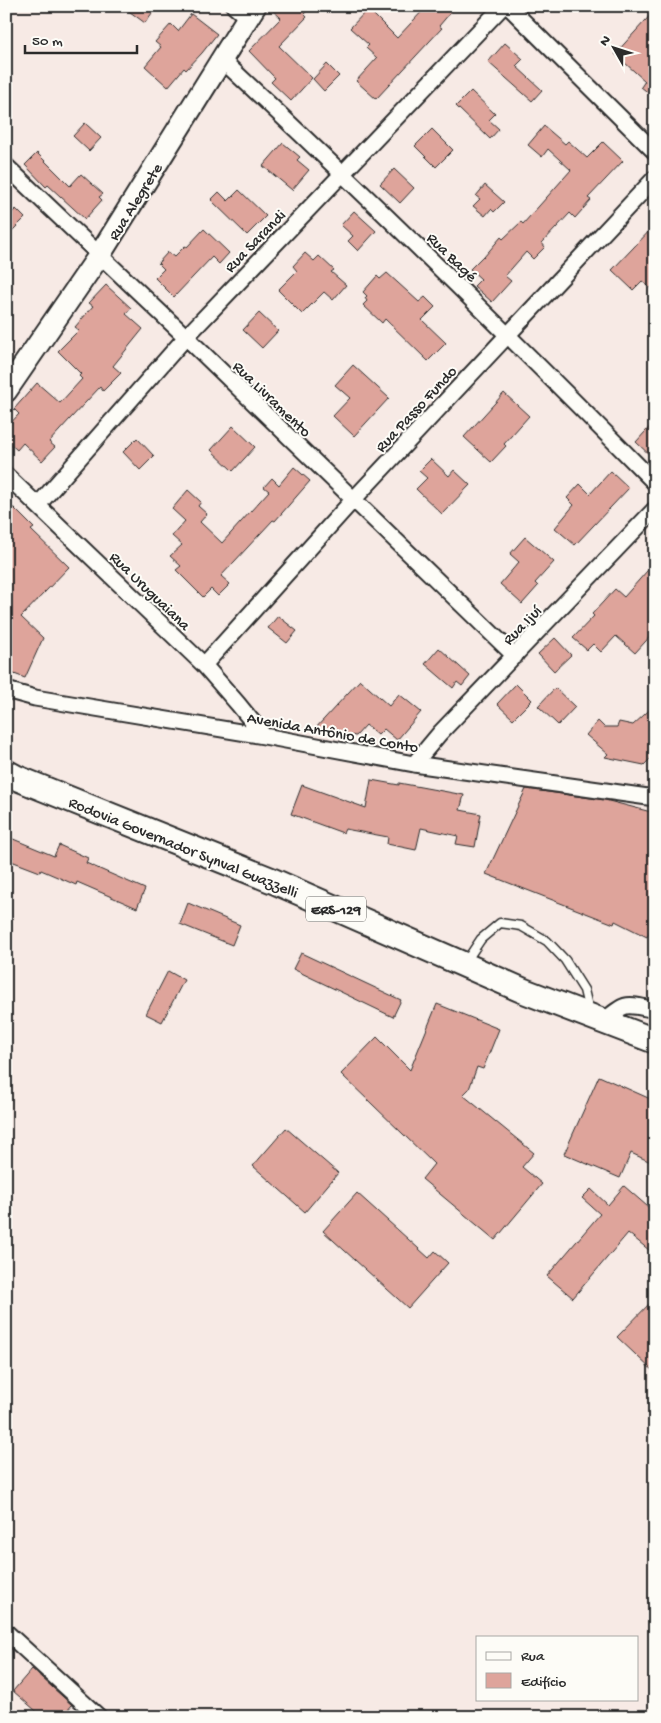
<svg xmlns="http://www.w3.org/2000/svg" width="661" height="1723" viewBox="0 0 661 1723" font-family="'Gochi Hand',sans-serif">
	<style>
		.building { fill: #dea49b; stroke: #2b2b2b }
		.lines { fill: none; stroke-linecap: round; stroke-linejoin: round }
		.lane-casing { stroke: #2b2b2b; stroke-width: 11 }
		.street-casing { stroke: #2b2b2b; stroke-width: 19 }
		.secondary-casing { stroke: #2b2b2b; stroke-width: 25 }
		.primary-casing { stroke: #2b2b2b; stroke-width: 28 }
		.lane { stroke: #fdfcf7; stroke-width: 8 }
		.street { stroke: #fdfcf7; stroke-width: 15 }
		.secondary { stroke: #fdfcf7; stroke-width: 21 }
		.primary { stroke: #fdfcf7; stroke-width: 24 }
		.labels { text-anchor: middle; stroke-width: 4; stroke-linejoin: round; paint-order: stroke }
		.shield { fill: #fdfcf7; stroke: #6a6a68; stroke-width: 1 }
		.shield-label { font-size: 15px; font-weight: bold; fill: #2b2b2b }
		.street-label { font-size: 16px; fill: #2b2b2b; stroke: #fdfcf7 }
	</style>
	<rect width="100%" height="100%" fill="#f7eae5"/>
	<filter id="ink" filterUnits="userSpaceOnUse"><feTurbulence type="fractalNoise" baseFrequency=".02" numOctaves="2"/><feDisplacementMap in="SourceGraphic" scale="10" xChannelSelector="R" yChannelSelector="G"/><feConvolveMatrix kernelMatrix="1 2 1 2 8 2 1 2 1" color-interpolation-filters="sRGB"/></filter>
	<g filter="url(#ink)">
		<!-- building -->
		<path class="building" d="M122 6H157L145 23Z
			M268 6H311L304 14 307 17 279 46 312 78 291 101 271 82 275 78 249 51 281 18Z
			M427 6H456L439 26 442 28 376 99 356 81 377 58 366 48 369 45 350 28 368 9 397 38Z
			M655 10V98L641 87 645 81 615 54Z
			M191 14 217 34 202 53 186 70 184 68 168 87 145 66 161 47 155 42 171 24 178 31Z
			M505 43 523 59 516 66 542 90 532 101 488 62Z
			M327 64 339 76 324 91 313 79Z
			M471 91 495 114 489 120 499 129 490 139 456 106Z
			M85 123 101 138 89 151 73 136Z
			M544 126 565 144 568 141 587 158 603 142 623 161 588 198 591 200 575 218 570 213 542 243 545 247 533 259 526 252 505 276 511 281 492 302 474 286 481 279 470 269 483 256 484 257 501 237 503 239 521 222 523 224 571 170 548 149 542 157 528 145Z
			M432 129 453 150 436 167 415 146Z
			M283 143 300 157 297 160 309 170 292 190 263 166Z
			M37 153 70 186 81 174 103 194 99 197 102 200 85 219 48 185 46 187 25 165Z
			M394 169 414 188 400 203 380 184Z
			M485 185 504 202 494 212 491 209 485 216 473 206 480 199 476 196Z
			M239 190 266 216 247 235 211 200 219 192 228 201Z
			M16 209 25 218 6 237V218Z
			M354 211 376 231 358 251 348 241 353 236 341 225Z
			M655 225V292L642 281 633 290 612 270Z
			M204 229 229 253 219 264 212 257 174 297 155 278 164 269 158 263 168 252 174 257 185 246 187 247Z
			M305 253 314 261 319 256 334 270 331 272 346 285 333 300 324 292 302 314 278 290 297 271 293 266Z
			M387 273 419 302 425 297 435 307 422 320 446 343 428 361 385 319 382 323 363 305 367 301 365 298 367 296 363 292 377 276 380 279Z
			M106 285 131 308 126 314 143 329 113 366 121 373 103 391 100 387 70 419 49 442 55 447 42 461 23 443 17 450 6 440V428L19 414 14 409 37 383 60 403 82 379 79 376 81 374 58 351 79 330 75 327 93 306 89 303Z
			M259 313 278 331 262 348 243 330Z
			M353 365 389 398 354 436 333 416 350 398 335 385Z
			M504 393 529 416 504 444 506 446 491 462 464 437Z
			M655 421V460L636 442Z
			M233 426 255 447 233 471 211 450Z
			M137 438 154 456 140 470 123 452Z
			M431 459 449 476 454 470 470 485 442 514 416 489 427 478 419 471Z
			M294 467 310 481 275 521 273 520 221 576 230 584 218 596 211 589 203 597 176 570 181 566 170 556 182 545 172 536 185 521 172 509 188 490 201 502 198 506 207 514 200 522 222 543 269 491 264 487 272 478 279 485Z
			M611 471 629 488 575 545 555 528 574 505 567 498 580 484 590 494Z
			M13 507 34 528 31 530 69 567 21 617 43 638 25 678 6 671V515Z
			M525 537 554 562 535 583 538 586 522 604 500 584 519 562 510 554Z
			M655 562V631L635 653 616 636 601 652 593 644 587 650 573 638 594 616 592 614 615 589 624 597Z
			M278 616 297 631 287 643 268 628Z
			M555 638 571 655 554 671 538 654Z
			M439 648 470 676 462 686 457 682 453 688 425 664Z
			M360 680 389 706 399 694 421 712 397 740 384 729 378 735 366 725 356 736 313 731Z
			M516 684 532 700 513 719 497 704Z
			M555 688 575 707 558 725 538 706Z
			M655 705V754L644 765 605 757 608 754 586 735 598 721 604 727H617L619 722 633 725Z
			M371 780 399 785V783L464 795 460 810 481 814 475 847 456 844 458 836 421 828 416 850 387 844 388 837 345 829 343 833 291 814 302 785 366 808Z
			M526 789 605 800 655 813V921L647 937 615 921 614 924 486 874Z
			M6 836 54 856 59 845 88 858 86 863 145 889 137 908 77 882 76 885 41 870 40 872 6 859Z
			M188 903 240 925 232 945 180 924Z
			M301 953 401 1000 393 1017 293 969Z
			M168 971 184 980 162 1022 146 1014Z
			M437 1004 499 1029 483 1069 477 1067 469 1089 463 1095 534 1153 522 1167 542 1184 495 1240 422 1179 434 1164 341 1074 377 1037 410 1070Z
			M599 1076 655 1101V1164L631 1153 620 1178 564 1154Z
			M286 1128 338 1173 305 1212 253 1166Z
			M624 1186 655 1213V1255L628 1233 573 1298 547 1276 600 1214 582 1198 591 1189 608 1205Z
			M357 1193 429 1258 435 1251 448 1263 408 1308 323 1231Z
			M655 1298V1373L617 1337Z
			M32 1669 72 1705 62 1717H43L13 1691Z"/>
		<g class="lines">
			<defs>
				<path id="lane" d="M465 963 481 939 500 923 521 926 547 941 565 960 584 990 589 1011"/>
				<path id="street" d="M234 6 248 18
					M508 6 655 152
					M222 60C370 198 513 339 655 483
					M6 166 186 337 515 656
					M6 475 204 665 238 704 264 736
					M38 505 186 337 503 6
					M204 665 353 500 655 178
					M6 690 35 698 264 736 414 764 655 798
					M414 764 440 733 655 509
					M604 1021C627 1001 626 1004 655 1010
					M6 1632 99 1717"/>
				<path id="secondary" d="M6 391 99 256 255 6"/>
				<path id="primary" d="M6 772 17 778 271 880 524 991 655 1041"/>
			</defs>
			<!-- lane casing -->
			<use href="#lane" class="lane-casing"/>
			<!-- street casing -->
			<use href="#street" class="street-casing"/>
			<!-- secondary casing -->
			<use href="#secondary" class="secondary-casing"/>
			<!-- primary casing -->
			<use href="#primary" class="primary-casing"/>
			<!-- lane -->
			<use href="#lane" class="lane"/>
			<!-- street -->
			<use href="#street" class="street"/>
			<!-- secondary -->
			<use href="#secondary" class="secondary"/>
			<!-- primary -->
			<use href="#primary" class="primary"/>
		</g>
	</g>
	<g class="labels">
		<!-- shield labels -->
		<rect class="shield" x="306" y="896.5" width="60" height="25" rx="4"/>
		<g class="shield-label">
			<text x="336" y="914">ERS-129</text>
		</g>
		<!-- street labels -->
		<g class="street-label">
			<text transform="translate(134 201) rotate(-58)" y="6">Rua Alegrete</text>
			<text transform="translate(254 240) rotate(-46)" y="6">Rua Sarandi</text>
			<text transform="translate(453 256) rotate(44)" y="6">Rua Bagé</text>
			<text transform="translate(273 398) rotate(44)" y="6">Rua Livramento</text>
			<text transform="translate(415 408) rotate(-47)" y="6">Rua Passo Fundo</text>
			<text transform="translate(151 590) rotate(44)" y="6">Rua Uruguaiana</text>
			<text transform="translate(521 624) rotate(-46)" y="6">Rua Ijuí</text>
			<text transform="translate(333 731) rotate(10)" y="6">Avenida Antônio de Conto</text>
			<text transform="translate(184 846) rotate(22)" y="6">Rodovia Governador Synval Guazzelli</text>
		</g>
	</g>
	<!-- margin -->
	<rect width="661" height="1723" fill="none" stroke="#fdfcf7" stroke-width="25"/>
	<rect x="12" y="12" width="636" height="1698" fill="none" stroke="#2b2b2b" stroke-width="2" filter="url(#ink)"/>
	<!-- legend -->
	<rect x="476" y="1636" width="162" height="65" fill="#fdfcf7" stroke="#a9a8a5"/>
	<rect x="486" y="1652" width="25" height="8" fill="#fdfcf7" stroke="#a9a8a5"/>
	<text x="521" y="1660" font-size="15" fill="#2b2b2b">Rua</text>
	<rect x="486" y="1673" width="25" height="15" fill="#dea49b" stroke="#a9a8a5"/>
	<text x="521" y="1686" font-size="15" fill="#2b2b2b">Edifício</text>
	<!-- north arrow -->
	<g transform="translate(614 48) rotate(309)" stroke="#fdfcf7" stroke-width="4" paint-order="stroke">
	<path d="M0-4L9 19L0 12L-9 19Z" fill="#2b2b2b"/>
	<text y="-8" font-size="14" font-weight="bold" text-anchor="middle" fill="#2b2b2b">N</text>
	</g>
	<!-- scale -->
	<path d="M25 45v8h112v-8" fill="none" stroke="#2b2b2b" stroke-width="2.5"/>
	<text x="32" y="45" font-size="15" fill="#2b2b2b" stroke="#fdfcf7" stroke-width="4" paint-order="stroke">50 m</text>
</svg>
